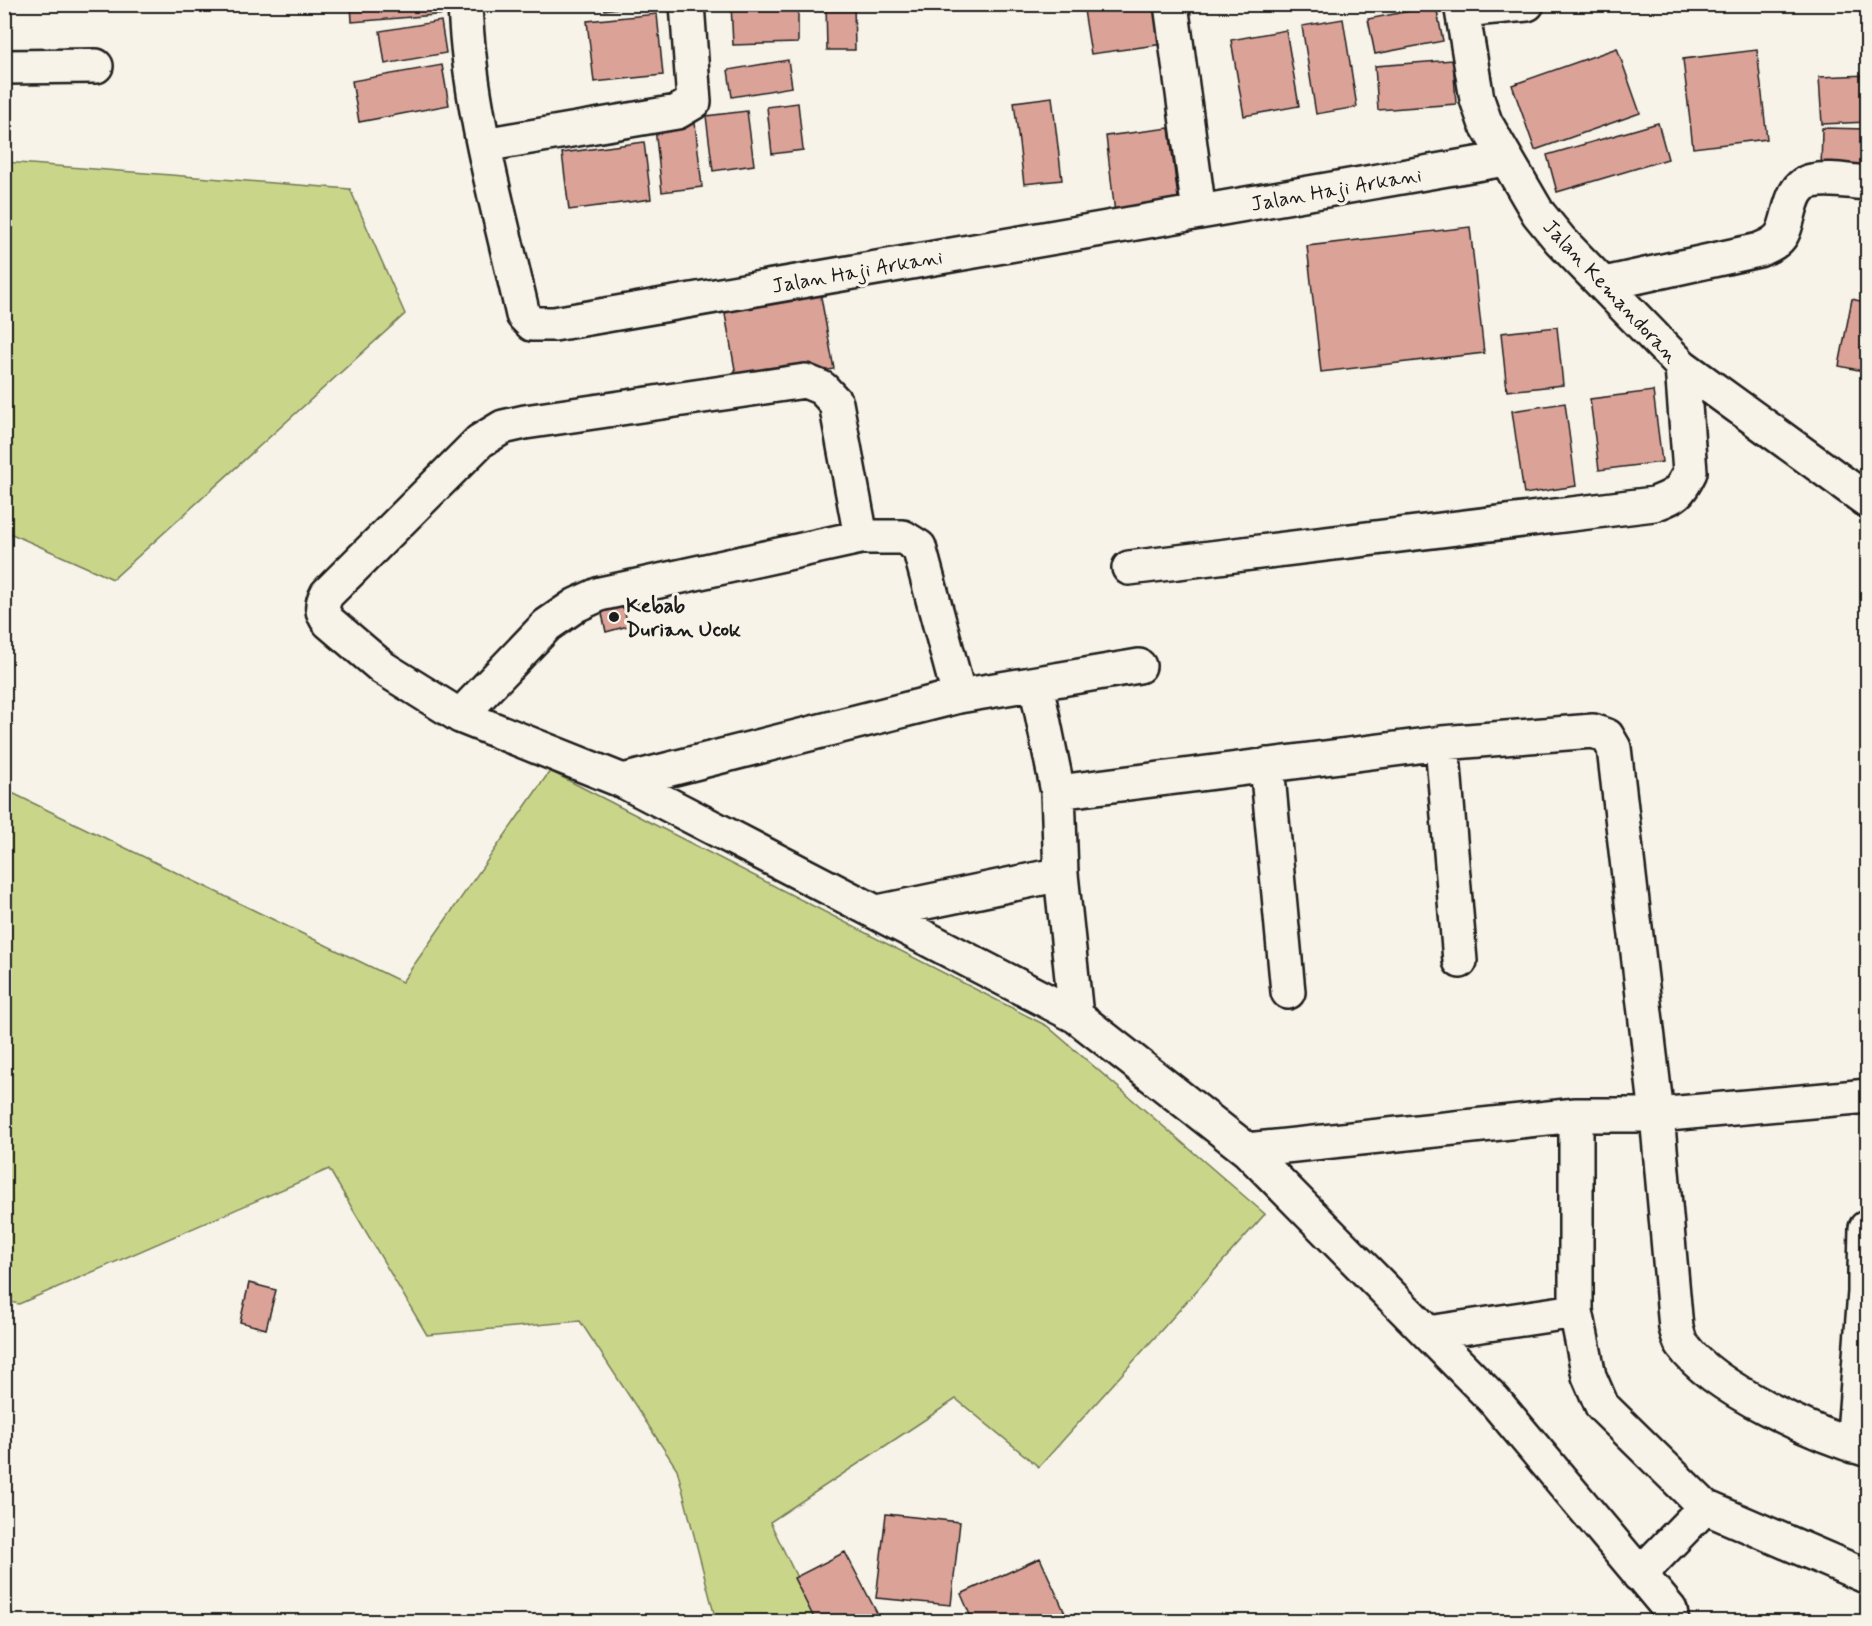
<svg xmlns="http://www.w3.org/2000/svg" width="1872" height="1626" viewBox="0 0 1872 1626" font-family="Mynerve,sans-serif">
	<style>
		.green { fill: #c9d68a; stroke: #727953; stroke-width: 1.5 }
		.building { fill: #dba298; stroke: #1c1c1c; stroke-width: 1.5 }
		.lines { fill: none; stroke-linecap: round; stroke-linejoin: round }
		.street-casing { stroke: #1c1c1c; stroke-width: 38 }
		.street { stroke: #f7f3e8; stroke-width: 33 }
		.poi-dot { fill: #1c1c1c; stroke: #f7f3e8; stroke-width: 2 }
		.labels { text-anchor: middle; stroke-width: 6; stroke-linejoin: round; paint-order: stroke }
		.street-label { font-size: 21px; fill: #1c1c1c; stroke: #f7f3e8 }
		.poi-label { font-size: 21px; font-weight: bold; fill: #1c1c1c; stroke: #f7f3e8; text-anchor: start }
	</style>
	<rect width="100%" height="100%" fill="#f7f3e8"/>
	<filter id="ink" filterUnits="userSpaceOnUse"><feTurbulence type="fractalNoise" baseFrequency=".0167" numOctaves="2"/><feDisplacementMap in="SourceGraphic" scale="12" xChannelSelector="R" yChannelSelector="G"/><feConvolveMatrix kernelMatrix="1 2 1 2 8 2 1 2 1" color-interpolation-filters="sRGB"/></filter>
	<g filter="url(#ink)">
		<!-- green -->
		<path class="green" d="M5 162 350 189 405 314 113 579 5 531Z
			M550 771 1047 1026 1265 1214 1039 1467 956 1399 770 1522 818 1621H716L677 1469 580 1321 427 1335 329 1169 19 1304 5 1301 4 789 402 982Z"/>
		<!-- building -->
		<path class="building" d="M351 4H446L447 14 352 22Z
			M604 4H646L605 10Z
			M731 4H798V43L733 45Z
			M826 4H854L855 50H827Z
			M1083 4H1165L1171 43 1091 54Z
			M1436 6 1443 41 1375 54 1368 19Z
			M657 14 663 75 594 82 587 21Z
			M1343 19 1357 107 1316 114 1302 26Z
			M441 21 446 53 385 64 380 31Z
			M1286 30 1299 106 1244 116 1231 40Z
			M1617 48 1640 113 1535 150 1512 85Z
			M1757 50 1767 139 1693 148 1683 59Z
			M788 60 792 87 732 97 728 70Z
			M1453 60 1456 104 1378 110 1375 66Z
			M442 65 449 105 359 122 352 81Z
			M1868 75V122L1822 124 1819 77Z
			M1052 97 1062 180 1024 184 1014 102Z
			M798 103 803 150 772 154 767 107Z
			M747 111 754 165 713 171 706 116Z
			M695 123 702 187 662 192 655 128Z
			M1658 123 1668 159 1557 192 1547 155Z
			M1169 128 1180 214 1116 222 1106 136Z
			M1822 128 1868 129V174L1821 172Z
			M644 142 651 199 569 210 562 153Z
			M1470 227 1484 353 1321 372 1307 246Z
			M819 286 834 369 738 386 723 303Z
			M1852 299 1868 303V372L1839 366Z
			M1557 327 1563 385 1507 391 1501 333Z
			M1653 391 1662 462 1599 470 1590 399Z
			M1565 403 1576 486 1524 494 1512 411Z
			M623 604 628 626 606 632 601 609Z
			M249 1283 276 1290 266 1329 240 1322Z
			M886 1514 960 1522 951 1605 876 1598Z
			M845 1552 878 1615 866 1622H816L794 1578Z
			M1040 1558 1069 1622H973L961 1594Z"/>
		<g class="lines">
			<defs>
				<path id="street" d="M465 4C469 110 500 213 523 315L532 324H554L1505 159
					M1171 4 1199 212
					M1461 4 1477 99 1485 122 1538 213 1560 240 1682 366 1868 501
					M1462 10 1527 4
					M4 67 96 66
					M484 145 677 112 694 102 687 4
					M1604 284 1759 250C1768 246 1777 243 1782 234 1791 218 1789 185 1812 181 1829 177 1850 182 1868 183
					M861 537 836 403 822 388 805 381 525 422 503 427 480 441 327 594C321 605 321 612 329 622L383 668 460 716 623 781 1076 1016 1247 1150 1494 1400 1670 1610 1672 1622
					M1129 568 1654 504C1676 496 1680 493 1690 472L1682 366
					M1036 684 1058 792 1061 874 1076 1016
					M460 716 547 625 576 605 600 594 861 537H903L919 547 959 696
					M1442 743 1460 961
					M1267 765 1288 992
					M623 781 959 696 1139 666
					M1058 792 1442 743 1593 731 1607 736 1614 748 1657 1115 1676 1328C1678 1334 1679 1341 1683 1346 1714 1389 1816 1435 1868 1450
					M878 912 1061 874
					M1576 1115V1311L1589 1376 1602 1406 1705 1507 1868 1577
					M1247 1150 1576 1115H1657L1868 1096
					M1865 1271 1866 1228
					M1428 1333 1576 1311
					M1853 1446 1865 1292V1271L1868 1270
					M1639 1575 1705 1507"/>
			</defs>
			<!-- street casing -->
			<use href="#street" class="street-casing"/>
			<!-- street -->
			<use href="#street" class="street"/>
		</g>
	</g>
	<!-- markers -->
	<circle class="poi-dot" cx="614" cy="617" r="6"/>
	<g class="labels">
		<!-- street labels -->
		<g class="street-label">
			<text transform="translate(1336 189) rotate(-10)" y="7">Jalan Haji Arkani</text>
			<text transform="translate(857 271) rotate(-10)" y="7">Jalan Haji Arkani</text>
			<text transform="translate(1611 291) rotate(47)" y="7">Jalan Kemandoran</text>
		</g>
		<!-- poi labels -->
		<g class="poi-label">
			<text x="626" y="612">Kebab<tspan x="626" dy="24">Durian Ucok</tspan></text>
		</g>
	</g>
	<!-- margin -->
	<rect width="1872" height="1626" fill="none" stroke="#f7f3e8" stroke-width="24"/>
	<rect x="12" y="12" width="1848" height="1602" fill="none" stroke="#1c1c1c" stroke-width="2" filter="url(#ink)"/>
</svg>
